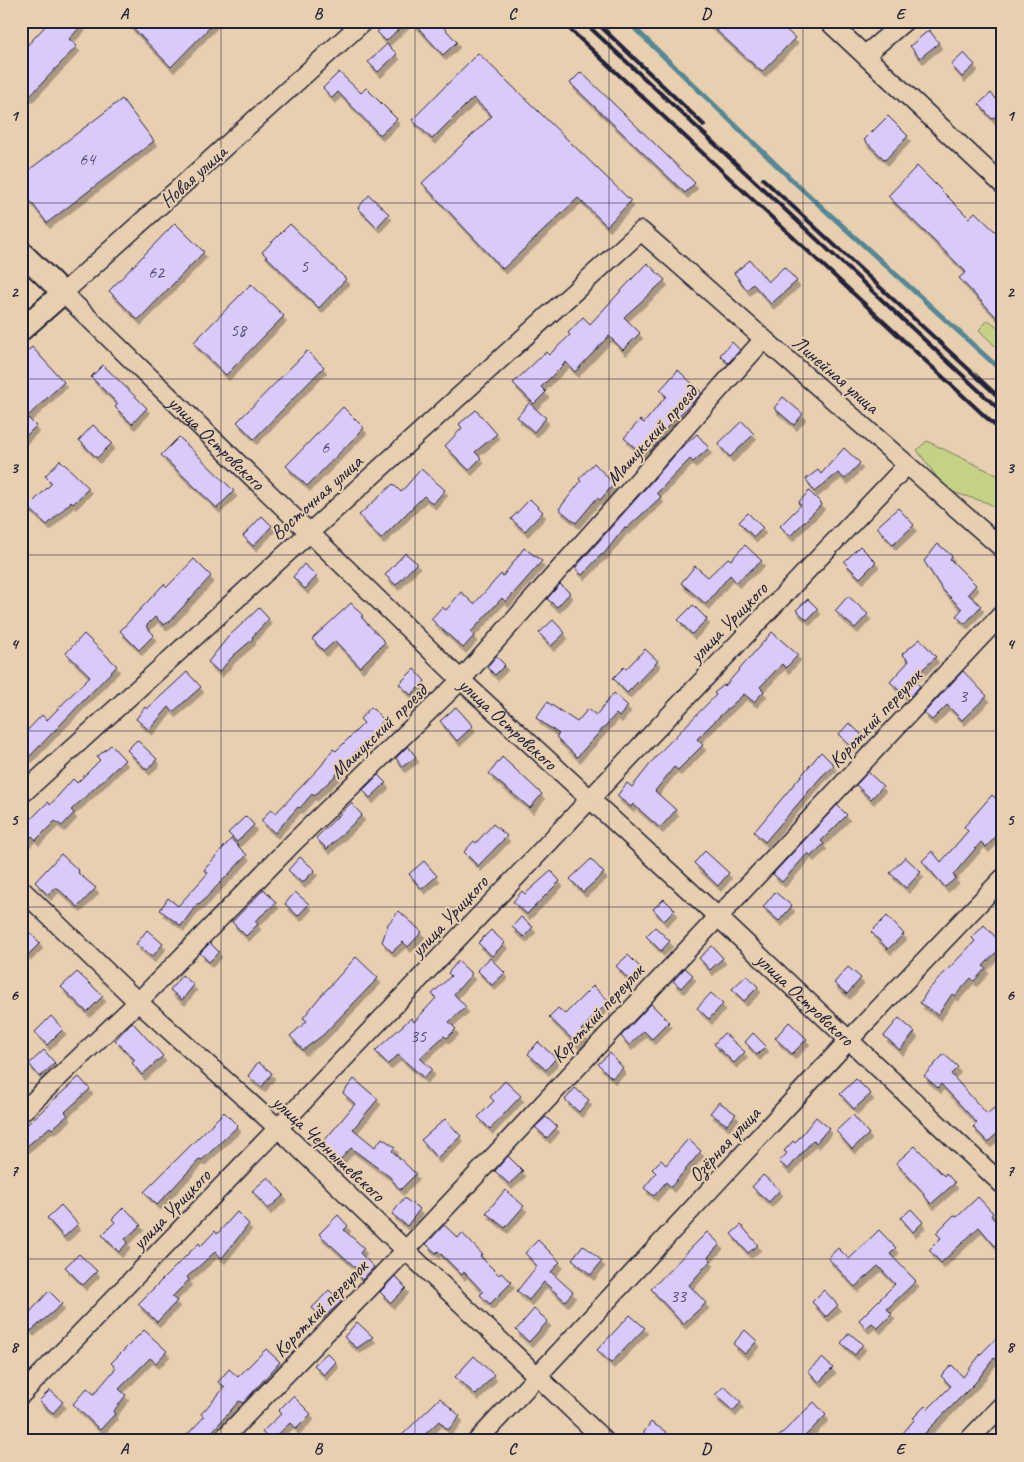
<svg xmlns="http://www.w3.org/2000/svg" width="1024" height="1462" viewBox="0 0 1024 1462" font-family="Caveat,sans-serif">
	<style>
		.green { fill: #c5d184; stroke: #747a60 }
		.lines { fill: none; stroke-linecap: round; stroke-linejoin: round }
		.stream { stroke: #568794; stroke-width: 5 }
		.building { fill: #dac9fb; stroke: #22223b; filter: url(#shadow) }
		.minor-casing { stroke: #22223b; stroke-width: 21 }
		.tertiary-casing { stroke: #22223b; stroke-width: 25 }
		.minor { stroke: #e7cfb0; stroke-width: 18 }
		.tertiary { stroke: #e7cfb0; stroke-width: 21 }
		.rail { stroke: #22223b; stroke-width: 4 }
		.grid { fill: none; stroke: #22223b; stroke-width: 1; stroke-opacity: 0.55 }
		.labels { text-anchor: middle; stroke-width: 4; stroke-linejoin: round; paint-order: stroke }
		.number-label { font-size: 18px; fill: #504c6b }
		.street-label { font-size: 20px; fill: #22223b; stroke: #e7cfb0 }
		.neatline { fill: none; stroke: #22223b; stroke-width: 2 }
		.grid-label { font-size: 16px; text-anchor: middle; font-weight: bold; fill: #22223b }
	</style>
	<defs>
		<filter id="shadow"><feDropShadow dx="3" dy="5.5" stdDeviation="0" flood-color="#0004"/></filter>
	</defs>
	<rect width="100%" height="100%" fill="#e7cfb0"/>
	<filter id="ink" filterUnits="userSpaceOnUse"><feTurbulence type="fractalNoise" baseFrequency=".02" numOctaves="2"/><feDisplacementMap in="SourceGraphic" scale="10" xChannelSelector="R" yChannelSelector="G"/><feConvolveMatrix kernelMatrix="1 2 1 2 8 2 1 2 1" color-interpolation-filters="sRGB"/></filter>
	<g filter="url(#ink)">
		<!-- green -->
		<path class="green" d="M988 320 998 327 1003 325V354L979 330Z
			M927 441 1003 478V512L988 503 946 490 917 450Z"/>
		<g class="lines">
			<!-- stream -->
			<path class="stream" d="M627 21 792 180 1003 372"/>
		</g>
		<!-- building -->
		<path class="building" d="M50 21H86L69 39 77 46 29 97 21 90V52Z
			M126 21H216L171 67Z
			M389 21H408L386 41 377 32Z
			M412 21H438L457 42 443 55Z
			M706 21H777L795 38 762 72Z
			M929 30 939 43 920 58 910 46Z
			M387 44 397 54 378 72 368 62Z
			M478 53 631 201 607 226 578 198 503 269 422 183 492 116 473 98 432 139 412 120Z
			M964 53 975 65 962 77 951 65Z
			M339 72 361 93 366 88 397 119 380 135 338 92 332 98 323 88Z
			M581 72 695 183 685 193 570 83Z
			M991 93 1003 107V110L992 119 979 104Z
			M122 99 154 141 47 223 21 189V176Z
			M888 116 908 136 885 160 864 140Z
			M917 166 969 218 975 212 1003 239V324L959 278 966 272 888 196Z
			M369 195 389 214 377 227 358 208Z
			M175 223 204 252 138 320 109 291Z
			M290 224 346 279 319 308 262 252Z
			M750 260 768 282 784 267 797 281 771 304 753 284 747 290 734 273Z
			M647 263 665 280 624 317 640 333 623 350 609 336 575 372 566 362 541 387 546 392 534 404 513 383 546 352 549 355 570 335 568 333 583 317 590 324Z
			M251 284 284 316 226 375 193 343Z
			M732 342 740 350 728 363 720 355Z
			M32 347 64 382 27 417 36 426 21 441V357Z
			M307 351 324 367 254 439 237 422Z
			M103 365 147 408 132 424 115 407 118 404 91 377Z
			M678 370 702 393 641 453 624 438 640 420 644 423 666 396 660 390Z
			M783 397 803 414 794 425 774 408Z
			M529 403 546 418 534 432 517 417Z
			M343 407 364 428 307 486 286 466Z
			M476 410 497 434 475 452 481 458 469 470 445 446 462 428 459 424Z
			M742 421 754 434 730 457 718 444Z
			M93 425 112 443 97 458 79 440Z
			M697 434 709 448 693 462 690 459 657 493 661 497 626 529 625 527 603 555 602 554 582 575 575 568 683 446Z
			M179 437 234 491 217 508 161 455Z
			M844 448 860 463 845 479 838 473 814 492 806 479 818 470 821 474Z
			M60 460 89 488 73 504 71 502 47 525 28 507 52 483 45 476Z
			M594 463 614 484 600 500 597 498 576 523 559 509 581 481 579 479Z
			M421 469 445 490 433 504 424 496 381 539 359 515 393 484 401 492Z
			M809 491 822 504 790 536 780 526 801 505 798 503Z
			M530 499 543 512 525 531 511 519Z
			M898 508 914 525 893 545 877 527Z
			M748 513 763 528 754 537 739 522Z
			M262 516 272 526 253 546 243 536Z
			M938 544 952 556 950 559 976 585 968 594 981 606 965 624 956 616 962 609 942 589 924 561Z
			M745 545 762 561 736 582 730 575 706 604 681 583 695 566 708 577 728 558 731 560Z
			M860 546 876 562 860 578 844 562Z
			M524 548 542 561 506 602 502 598 471 632 474 636 463 648 431 619 442 607 446 610 461 592 474 604 501 574 503 576Z
			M405 553 417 563 396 585 385 575Z
			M194 559 211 576 170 621 164 625 155 617 146 626 154 635 139 650 120 631 164 584 167 587Z
			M304 564 317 576 305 589 293 577Z
			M560 584 570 593 557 607 547 599Z
			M848 596 868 614 855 628 835 611Z
			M808 599 818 609 807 620 796 610Z
			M351 603 363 616 361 617 385 642 360 667 335 641 324 651 312 639Z
			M693 605 707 619 692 634 678 620Z
			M259 608 269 619 252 637 253 639 233 656 219 672 208 662 228 637Z
			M553 620 565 633 551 646 539 633Z
			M772 632 798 655 786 668 782 664 760 687 764 691 754 702 744 694 720 716 697 739 703 745 678 770 674 767 655 791 676 810 660 828 633 804 631 807 617 796 627 783 632 787 659 753 716 695 714 693 724 685 725 686Z
			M84 634 117 666 29 757 21 750V737L42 715 47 720 90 676 66 653Z
			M920 639 936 657 912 679 920 686 911 696 906 692 904 695 890 682 909 661 902 654Z
			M645 649 658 661 627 693 613 678 624 667 626 669Z
			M496 656 505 665 495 675 487 667Z
			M414 669 425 681 411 695 399 684Z
			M963 671 987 696 962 720 947 705 932 720 924 713Z
			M187 672 201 687 173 712 169 707 149 730 136 719 145 707 147 709Z
			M614 693 628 706 619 717 616 714 577 757 556 737 559 734 536 718 547 702 577 722 588 709 596 715Z
			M371 707 384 720 334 777 314 796 312 794 300 808 298 807 275 833 261 821 271 809 276 813 321 766 333 749 336 751 364 723 360 719Z
			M456 707 473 726 457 741 440 721Z
			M849 723 862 735 851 746 839 734Z
			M137 740 157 759 147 770 127 750Z
			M111 745 125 760 71 810 74 813 62 826 55 821 36 840 32 836 21 847V829L48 802 50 805 73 779 77 783 100 760 97 757Z
			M408 746 416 757 402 767 396 758Z
			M821 752 834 765 821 777 765 842 754 832Z
			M502 757 542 794 530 808 489 774Z
			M868 772 883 786 871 799 856 785Z
			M378 775 386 783 370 798 363 790Z
			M992 795 1003 805V829L986 847 981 842 953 875 956 878 945 887 922 861 932 851 941 862 968 831 964 827Z
			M351 803 362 815 327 849 316 838Z
			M837 805 847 815 821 841 824 844 811 856 808 853 782 882 773 874Z
			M246 816 254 825 237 842 228 833Z
			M493 824 507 836 478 866 464 852 474 841 476 843Z
			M231 839 247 855 199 905 198 903 181 926 160 910 168 898 178 906 208 873 204 870Z
			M705 851 729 873 718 886 694 863Z
			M61 854 79 871 78 873 96 888 78 907 56 887 48 895 35 882Z
			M300 857 315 870 302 883 288 870Z
			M905 857 921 872 906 888 890 873Z
			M591 859 604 873 583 892 570 879Z
			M424 861 437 876 422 889 409 874Z
			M551 871 560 881 527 914 513 902 522 891 525 894Z
			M264 889 276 903 255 921 258 924 246 936 232 922Z
			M295 892 309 904 298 916 285 904Z
			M775 892 792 906 779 921 763 907Z
			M664 899 675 910 664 921 653 909Z
			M399 911 422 932 408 947 403 942 392 952 382 942 388 924Z
			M887 916 904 934 888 949 871 932Z
			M521 917 533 927 524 937 512 927Z
			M984 925 1003 945 983 966 986 968 974 981 971 978 955 996 952 994 938 1015 920 1003 928 990 975 941 972 938Z
			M655 927 670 941 661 951 646 936Z
			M147 930 163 944 152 957 136 944Z
			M491 930 505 943 492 956 478 943Z
			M28 931 40 943 28 955 21 948V938Z
			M210 943 219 952 209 962 200 953Z
			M712 946 723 958 710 970 699 958Z
			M628 955 642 969 630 981 616 966Z
			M356 957 378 978 323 1035 303 1050 290 1036 307 1021 303 1018 319 998Z
			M490 958 505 973 492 985 477 970Z
			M458 961 472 974 454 994 466 1007 449 1022 456 1029 447 1038 444 1036 420 1058 432 1069 424 1078 398 1055 388 1064 375 1051 411 1018 414 1022 436 998 432 994 451 976 448 973Z
			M848 967 861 978 847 994 834 983Z
			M685 968 693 975 681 988 673 981Z
			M77 972 103 996 87 1012 61 987Z
			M182 975 194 985 182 1000 170 990Z
			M747 975 758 987 744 1001 732 989Z
			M593 986 609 1001 581 1030 585 1035 577 1044 549 1017 558 1008 565 1014Z
			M711 993 723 1004 709 1019 697 1008Z
			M651 1004 669 1022 652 1039 644 1031 629 1045 621 1036Z
			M51 1016 63 1029 47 1045 35 1032Z
			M899 1018 915 1032 900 1050 884 1036Z
			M132 1022 163 1056 142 1075 132 1063 135 1060 115 1040Z
			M789 1022 807 1039 792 1054 775 1038Z
			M724 1033 745 1052 734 1063 714 1044Z
			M753 1033 766 1046 757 1055 745 1042Z
			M538 1042 556 1058 546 1070 528 1054Z
			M44 1050 55 1063 40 1077 29 1064Z
			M610 1053 623 1068 612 1078 598 1064Z
			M944 1054 958 1067 951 1074 987 1114 994 1108 1003 1117V1128L988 1142 973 1127 977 1123 941 1084 938 1088 924 1076Z
			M258 1062 272 1073 262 1087 248 1076Z
			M79 1077 90 1089 65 1112 68 1115 52 1129 50 1127 21 1151V1130Z
			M354 1079 378 1099 353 1129 375 1147 382 1138 395 1147 392 1151 416 1174 400 1190 390 1177 351 1148 338 1162 319 1147 355 1104 343 1093Z
			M856 1079 871 1094 854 1109 840 1094Z
			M505 1081 521 1096 490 1129 478 1117 494 1101 490 1097Z
			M575 1088 589 1100 579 1112 565 1100Z
			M719 1102 736 1114 727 1125 710 1113Z
			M224 1112 238 1126 202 1160 200 1159 157 1205 144 1192Z
			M853 1115 869 1134 852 1149 836 1131Z
			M546 1117 557 1127 547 1138 535 1127Z
			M816 1117 829 1128 816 1143 813 1140 788 1169 779 1162 787 1153 784 1151 793 1141 795 1143Z
			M445 1119 461 1136 437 1158 421 1140Z
			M688 1139 701 1151 671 1187 666 1182 654 1196 644 1188 656 1173 652 1169 661 1160 666 1165Z
			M915 1146 944 1176 946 1173 955 1183 931 1204 923 1194 924 1193 896 1163Z
			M508 1156 523 1171 509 1184 495 1171Z
			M763 1175 780 1190 769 1202 752 1187Z
			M268 1177 284 1195 268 1209 252 1191Z
			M505 1190 524 1206 505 1228 486 1213Z
			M978 1197 993 1213 991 1216 1003 1229V1239L995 1246 979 1227 941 1263 929 1250 941 1238 936 1233 954 1215 957 1217Z
			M404 1198 420 1209 407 1226 392 1214Z
			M61 1205 78 1224 64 1237 47 1218Z
			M124 1207 141 1225 125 1239 128 1242 119 1252 102 1235 115 1222 112 1219Z
			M911 1209 923 1222 913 1232 901 1218Z
			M237 1212 249 1224 222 1258 215 1252 187 1277 189 1280 172 1297 177 1301 157 1322 138 1304 199 1243 201 1246 215 1231 217 1234Z
			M338 1215 348 1226 344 1230 364 1248 360 1253 374 1267 362 1280 354 1272 357 1269 319 1234Z
			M444 1225 458 1238 462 1233 482 1254 480 1256 499 1275 501 1273 512 1282 490 1304 480 1295 483 1292 464 1272 462 1275 438 1251 436 1253 426 1244Z
			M741 1225 758 1245 748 1253 731 1234Z
			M879 1230 896 1248 890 1254 916 1281 887 1309 892 1314 878 1328 872 1323 866 1328 859 1320 895 1284 878 1266 855 1287 828 1258 838 1248 849 1259Z
			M707 1232 720 1244 708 1257 711 1260 689 1285 706 1303 683 1324 651 1289Z
			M538 1240 560 1262 551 1272 573 1292 565 1301 544 1282 529 1300 517 1291 537 1266 525 1253Z
			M583 1245 602 1261 591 1275 572 1259Z
			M79 1254 97 1271 83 1285 65 1267Z
			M395 1276 406 1288 391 1303 380 1292Z
			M329 1290 341 1302 323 1318 312 1308Z
			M824 1290 838 1305 826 1317 812 1302Z
			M49 1291 62 1304 31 1331 22 1321Z
			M534 1309 548 1321 529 1342 516 1330Z
			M630 1315 645 1328 611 1363 597 1350Z
			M357 1322 373 1337 357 1348 344 1337Z
			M144 1330 167 1351 156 1363 150 1358 119 1389 126 1395 113 1412 115 1414 100 1430 73 1404 87 1388 94 1394 116 1368 111 1363Z
			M745 1330 757 1341 745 1354 733 1344Z
			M1003 1331V1351L996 1359 994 1358 976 1382 917 1441H896L915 1419 913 1418 925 1406 928 1409 951 1386 941 1376 952 1365 963 1377 980 1355Z
			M849 1333 863 1344 855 1355 841 1343Z
			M266 1349 280 1362 243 1403 239 1401 204 1441H181L204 1417 201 1414 225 1387 218 1382 229 1369 238 1377Z
			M327 1353 336 1362 324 1375 314 1365Z
			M474 1356 494 1375 476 1395 455 1377Z
			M822 1358 833 1368 819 1382 808 1371Z
			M724 1386 741 1402 733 1411 715 1395Z
			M50 1390 63 1402 53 1413 39 1401Z
			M293 1396 311 1414 296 1429 290 1423 271 1441 262 1432 281 1414 278 1411Z
			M440 1398 460 1416 448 1430 439 1421 418 1441H396Z
			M814 1402 826 1415 800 1441H774Z
			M651 1422 666 1432 661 1441H638Z"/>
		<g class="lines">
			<defs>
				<g id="minor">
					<path id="s1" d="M364 21 63 293 461 680 717 916 1003 1185"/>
					<path d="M828 21 1003 185"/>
					<path d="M865 55 905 21"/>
					<path d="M21 795 641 231 1003 549"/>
					<path d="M21 889 138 1002 278 1128 605 1441"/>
					<path d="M21 1113 138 1002 294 842 461 680 764 339"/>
					<path d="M21 1395 278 1128 907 465"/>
					<path d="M221 1441 406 1250 1003 613"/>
					<path d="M477 1441 849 1040 1003 878"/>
					<path d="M968 1441 1003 1404"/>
				</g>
				<path id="tertiary" d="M21 252 63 293 21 330"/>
			</defs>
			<!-- minor casing -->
			<use href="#minor" class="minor-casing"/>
			<!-- tertiary casing -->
			<use href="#tertiary" class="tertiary-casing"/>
			<!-- minor -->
			<use href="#minor" class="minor"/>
			<!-- tertiary -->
			<use href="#tertiary" class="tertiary"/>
			<!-- rail -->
			<path class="rail" d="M561 21 1003 433
				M583 21 1003 413
				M595 21 704 125
				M763 179 1003 401"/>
		</g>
	</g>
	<!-- grid -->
	<path class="grid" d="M221 21V1441M415 21V1441M609 21V1441M803 21V1441M21 203H1003M21 379H1003M21 555H1003M21 731H1003M21 907H1003M21 1083H1003M21 1259H1003"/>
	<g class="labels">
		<!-- number labels -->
		<g class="number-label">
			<text x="87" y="165">64</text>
			<text x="304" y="272">5</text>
			<text x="156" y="278">62</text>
			<text x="238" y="336">58</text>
			<text x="325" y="453">6</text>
			<text x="963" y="702">3</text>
			<text x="418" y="1042">35</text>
			<text x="678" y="1302">33</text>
		</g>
		<!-- street labels -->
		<g class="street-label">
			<text transform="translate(193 176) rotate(-42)" y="7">Новая улица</text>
			<text transform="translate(836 374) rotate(41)" y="7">Линейная улица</text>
			<text transform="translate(651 435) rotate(-48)" y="7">Машукский проезд</text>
			<text dy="7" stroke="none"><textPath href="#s1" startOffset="620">улица Островского</textPath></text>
			<text transform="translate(316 497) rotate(-42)" y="7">Восточная улица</text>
			<text transform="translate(728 622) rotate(-46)" y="7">улица Урицкого</text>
			<text transform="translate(875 718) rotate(-47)" y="7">Короткий переулок</text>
			<text dy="7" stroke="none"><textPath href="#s1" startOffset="1025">улица Островского</textPath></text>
			<text transform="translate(378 731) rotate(-44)" y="7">Машукский проезд</text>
			<text transform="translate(449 916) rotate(-47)" y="7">улица Урицкого</text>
			<text dy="7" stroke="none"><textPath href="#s1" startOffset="1430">улица Островского</textPath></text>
			<text transform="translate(597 1013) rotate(-47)" y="7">Короткий переулок</text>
			<text transform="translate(724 1144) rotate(-47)" y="7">Озёрная улица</text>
			<text transform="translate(329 1148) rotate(43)" y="7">улица Чернышевского</text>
			<text transform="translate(171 1209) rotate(-46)" y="7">улица Урицкого</text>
			<text transform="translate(320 1308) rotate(-46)" y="7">Короткий переулок</text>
		</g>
	</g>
	<!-- margin -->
	<rect width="1024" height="1462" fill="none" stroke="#e7cfb0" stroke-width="55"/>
	<rect x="28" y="28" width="968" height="1406" class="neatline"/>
	<g class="grid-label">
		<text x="124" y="19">A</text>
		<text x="318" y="19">B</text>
		<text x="512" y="19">C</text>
		<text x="706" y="19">D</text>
		<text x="900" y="19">E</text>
		<text x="14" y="121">1</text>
		<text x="1010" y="121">1</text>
		<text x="14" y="297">2</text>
		<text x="1010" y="297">2</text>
		<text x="14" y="473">3</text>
		<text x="1010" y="473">3</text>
		<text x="14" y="649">4</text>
		<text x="1010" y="649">4</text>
		<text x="14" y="825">5</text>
		<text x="1010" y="825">5</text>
		<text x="14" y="1000">6</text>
		<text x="1010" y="1000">6</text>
		<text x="14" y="1176">7</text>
		<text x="1010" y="1176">7</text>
		<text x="14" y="1352">8</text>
		<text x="1010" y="1352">8</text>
		<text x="124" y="1454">A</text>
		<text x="318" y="1454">B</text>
		<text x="512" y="1454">C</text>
		<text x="706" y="1454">D</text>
		<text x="900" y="1454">E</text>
	</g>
</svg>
